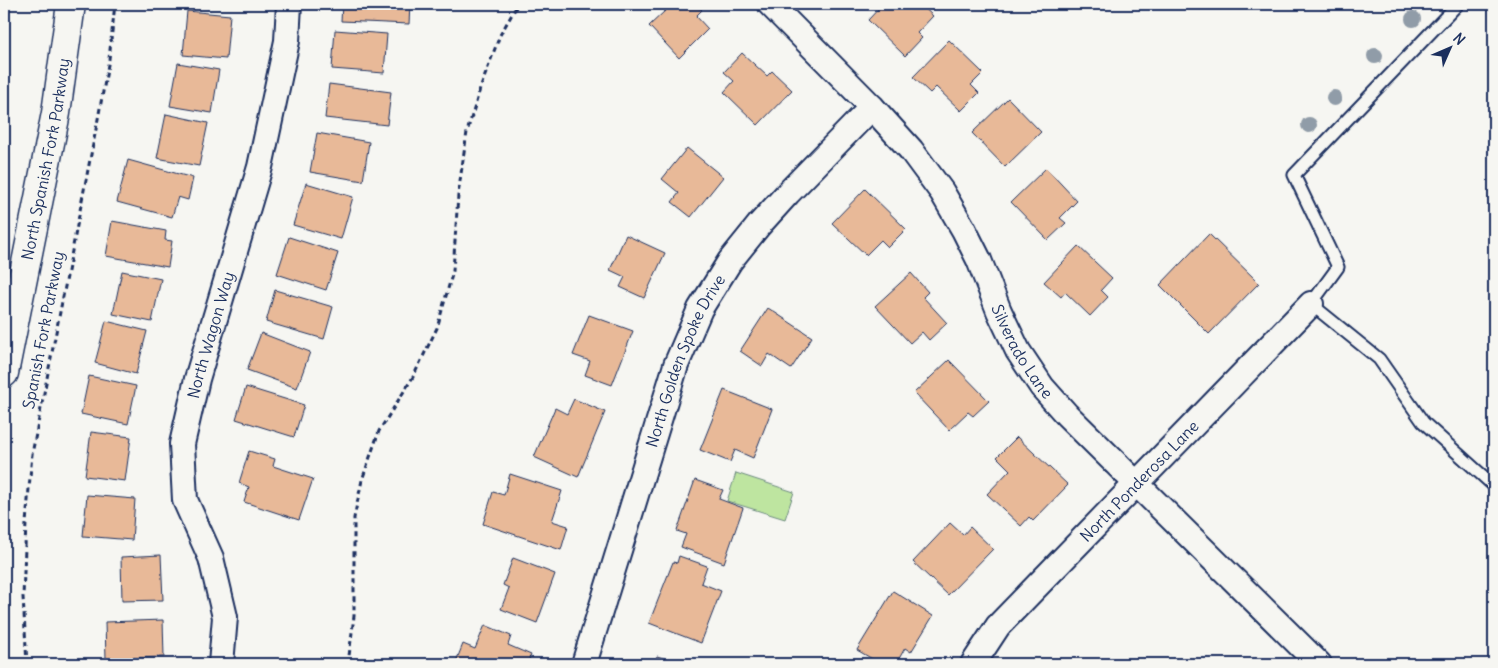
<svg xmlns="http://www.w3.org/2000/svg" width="1498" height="668" viewBox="0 0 1498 668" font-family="Delius,sans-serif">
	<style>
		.green { fill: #bee5a0; stroke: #6c8a7f }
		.building { fill: #e8b998; stroke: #1b2f5e }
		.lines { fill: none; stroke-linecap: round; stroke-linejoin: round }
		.service-casing { stroke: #1b2f5e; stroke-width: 15 }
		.minor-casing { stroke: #1b2f5e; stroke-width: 28 }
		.tertiary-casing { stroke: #1b2f5e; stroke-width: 31 }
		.path { stroke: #1b2f5e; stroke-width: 3; stroke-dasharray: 5 4; stroke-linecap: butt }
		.service { stroke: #f6f6f2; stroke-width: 11 }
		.minor { stroke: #f6f6f2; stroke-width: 24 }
		.tertiary { stroke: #f6f6f2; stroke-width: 28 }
		.tree { fill: #909ca8 }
		.labels { text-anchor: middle; stroke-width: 4; stroke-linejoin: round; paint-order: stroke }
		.street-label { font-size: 16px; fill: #1b2f5e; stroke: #f6f6f2 }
	</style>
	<rect width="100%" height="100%" fill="#f6f6f2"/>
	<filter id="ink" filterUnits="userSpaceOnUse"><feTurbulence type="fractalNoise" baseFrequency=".02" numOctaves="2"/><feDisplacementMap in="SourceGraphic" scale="10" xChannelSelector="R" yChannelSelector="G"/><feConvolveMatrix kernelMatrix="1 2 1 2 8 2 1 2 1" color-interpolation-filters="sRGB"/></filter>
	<g filter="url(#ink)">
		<!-- green -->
		<path class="green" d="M736 473 794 492 785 519 727 501Z"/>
		<!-- building -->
		<path class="building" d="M342 4H410L409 24 341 21Z
			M659 4H695L702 10 696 16 708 29 679 58 649 26 666 10Z
			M883 4H920L933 16 917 33 922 38 905 56 868 20Z
			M187 11 230 15 226 59 183 55Z
			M335 30 387 34 384 73 332 69Z
			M949 40 983 73 971 85 979 93 961 111 936 87 930 93 913 77Z
			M742 53 767 76 772 71 792 90 758 125 724 92 734 81 724 72Z
			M178 63 219 70 212 113 170 106Z
			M329 84 391 92 387 125 325 118Z
			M1008 98 1041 132 1005 167 972 133Z
			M166 114 208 123 199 166 157 158Z
			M317 133 369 142 363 181 310 172Z
			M687 148 723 177 691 217 672 202 679 193 662 179Z
			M128 160 193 178 188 200 178 197 172 217 117 202Z
			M1046 168 1077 201 1060 218 1066 223 1048 240 1011 202Z
			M306 183 353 197 341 239 293 225Z
			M865 189 906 229 888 247 881 240 866 255 832 223Z
			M112 221 166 231 165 240 172 241 168 267 106 256Z
			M1209 234 1259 283 1209 334 1160 285Z
			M626 235 665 253 644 298 620 287 625 277 610 270Z
			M289 237 338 253 326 290 277 274Z
			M1078 246 1112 278 1101 290 1108 297 1090 316 1065 292 1061 297 1044 282Z
			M122 271 161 279 152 322 113 314Z
			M911 273 928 292 923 297 947 323 929 340 922 332 910 343 875 306Z
			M275 290 333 307 324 339 266 322Z
			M768 308 812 337 791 369 769 354 762 366 740 351Z
			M589 315 633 331 612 385 585 375 590 361 573 355Z
			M106 321 147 331 136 374 95 363Z
			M261 333 310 352 297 388 247 370Z
			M949 360 989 401 973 416 968 412 949 430 914 393Z
			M89 376 136 386 128 424 81 414Z
			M246 387 304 405 294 437 236 419Z
			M724 390 772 409 753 458 735 450 730 462 700 450Z
			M574 399 605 412 578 477 534 457 555 408 567 414Z
			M91 432 131 437 125 481 85 476Z
			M1017 437 1068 485 1033 521 1029 517 1021 526 987 494 1010 470 997 457Z
			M249 451 275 459 273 466 313 479 299 520 244 502 249 487 239 483Z
			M510 474 562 491 552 521 568 526 561 550 483 524 493 492 504 495Z
			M695 480 723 490 719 499 743 508 724 563 681 547 686 534 677 531Z
			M87 495 135 499 132 540 83 536Z
			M950 523 963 535 970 527 993 549 948 595 913 562Z
			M161 555 163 600 122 601 121 557Z
			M679 556 707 566 701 583 721 591 701 643 649 623 673 562 677 563Z
			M513 558 555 574 537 623 501 609 509 588 503 585Z
			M893 591 933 616 911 652 905 648 896 664H881L857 650Z
			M163 620 164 657 106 659 105 622Z
			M485 625 511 636 508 645 531 655 527 664H455L463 644 475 649Z
			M657 656 682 664H654Z"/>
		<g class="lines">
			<defs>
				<path id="service" d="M1458 4 1294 175 1338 267 1311 304 1379 359 1423 422 1494 486"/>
				<g id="minor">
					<path id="s1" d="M770 4 872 107 911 150 942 192 964 230 979 260 999 311 1018 351 1042 387 1067 415 1319 664"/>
					<path id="s2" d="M221 664 225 617 211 558 185 500 182 444 197 379 260 167 287 41 289 4"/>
					<path id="s3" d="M584 664 676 365 700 309 730 261 759 225 788 193 872 107"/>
					<path id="s4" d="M973 664 998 626 1311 304"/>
				</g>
				<g id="tertiary">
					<path id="s5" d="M4 373 56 113 71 4"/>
				</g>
			</defs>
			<!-- service casing -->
			<use href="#service" class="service-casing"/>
			<!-- minor casing -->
			<use href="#minor" class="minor-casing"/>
			<!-- tertiary casing -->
			<use href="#tertiary" class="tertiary-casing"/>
			<!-- path -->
			<path class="path" d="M27 664 23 597 26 523 32 454 98 119 109 59 115 4
				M348 664 354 616V518L362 480 379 431 413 377 437 328 453 271 458 195 467 132 480 89 500 35 518 4"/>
			<!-- service -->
			<use href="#service" class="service"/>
			<!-- minor -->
			<use href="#minor" class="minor"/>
			<!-- tertiary -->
			<use href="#tertiary" class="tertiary"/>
		</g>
		<!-- trees -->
		<g class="tree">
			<circle cx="1413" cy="19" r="8"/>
			<circle cx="1375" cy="56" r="8"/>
			<circle cx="1334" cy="98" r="8"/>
			<circle cx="1309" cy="125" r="8"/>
		</g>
	</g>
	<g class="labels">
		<!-- street labels -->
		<g class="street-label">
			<text dy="6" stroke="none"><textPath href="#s5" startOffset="218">North Spanish Fork Parkway</textPath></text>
			<text transform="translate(43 330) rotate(-79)" y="6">Spanish Fork Parkway</text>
			<text dy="6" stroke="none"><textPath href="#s2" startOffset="340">North Wagon Way</textPath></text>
			<text dy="6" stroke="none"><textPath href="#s1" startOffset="434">Silverado Lane</textPath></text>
			<text dy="6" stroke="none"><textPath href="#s3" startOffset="320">North Golden Spoke Drive</textPath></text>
			<text dy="6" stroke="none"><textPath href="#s4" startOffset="248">North Ponderosa Lane</textPath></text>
		</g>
	</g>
	<!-- margin -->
	<rect width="1498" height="668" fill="none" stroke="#f6f6f2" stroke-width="20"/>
	<rect x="10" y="10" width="1478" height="648" fill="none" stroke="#1b2f5e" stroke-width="2" filter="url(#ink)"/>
	<!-- north arrow -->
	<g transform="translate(1450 48) rotate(45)" stroke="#f6f6f2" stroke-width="4" paint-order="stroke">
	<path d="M0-4L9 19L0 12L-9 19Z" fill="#1b2f5e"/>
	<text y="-8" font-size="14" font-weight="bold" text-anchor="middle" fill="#1b2f5e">N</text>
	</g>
</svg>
